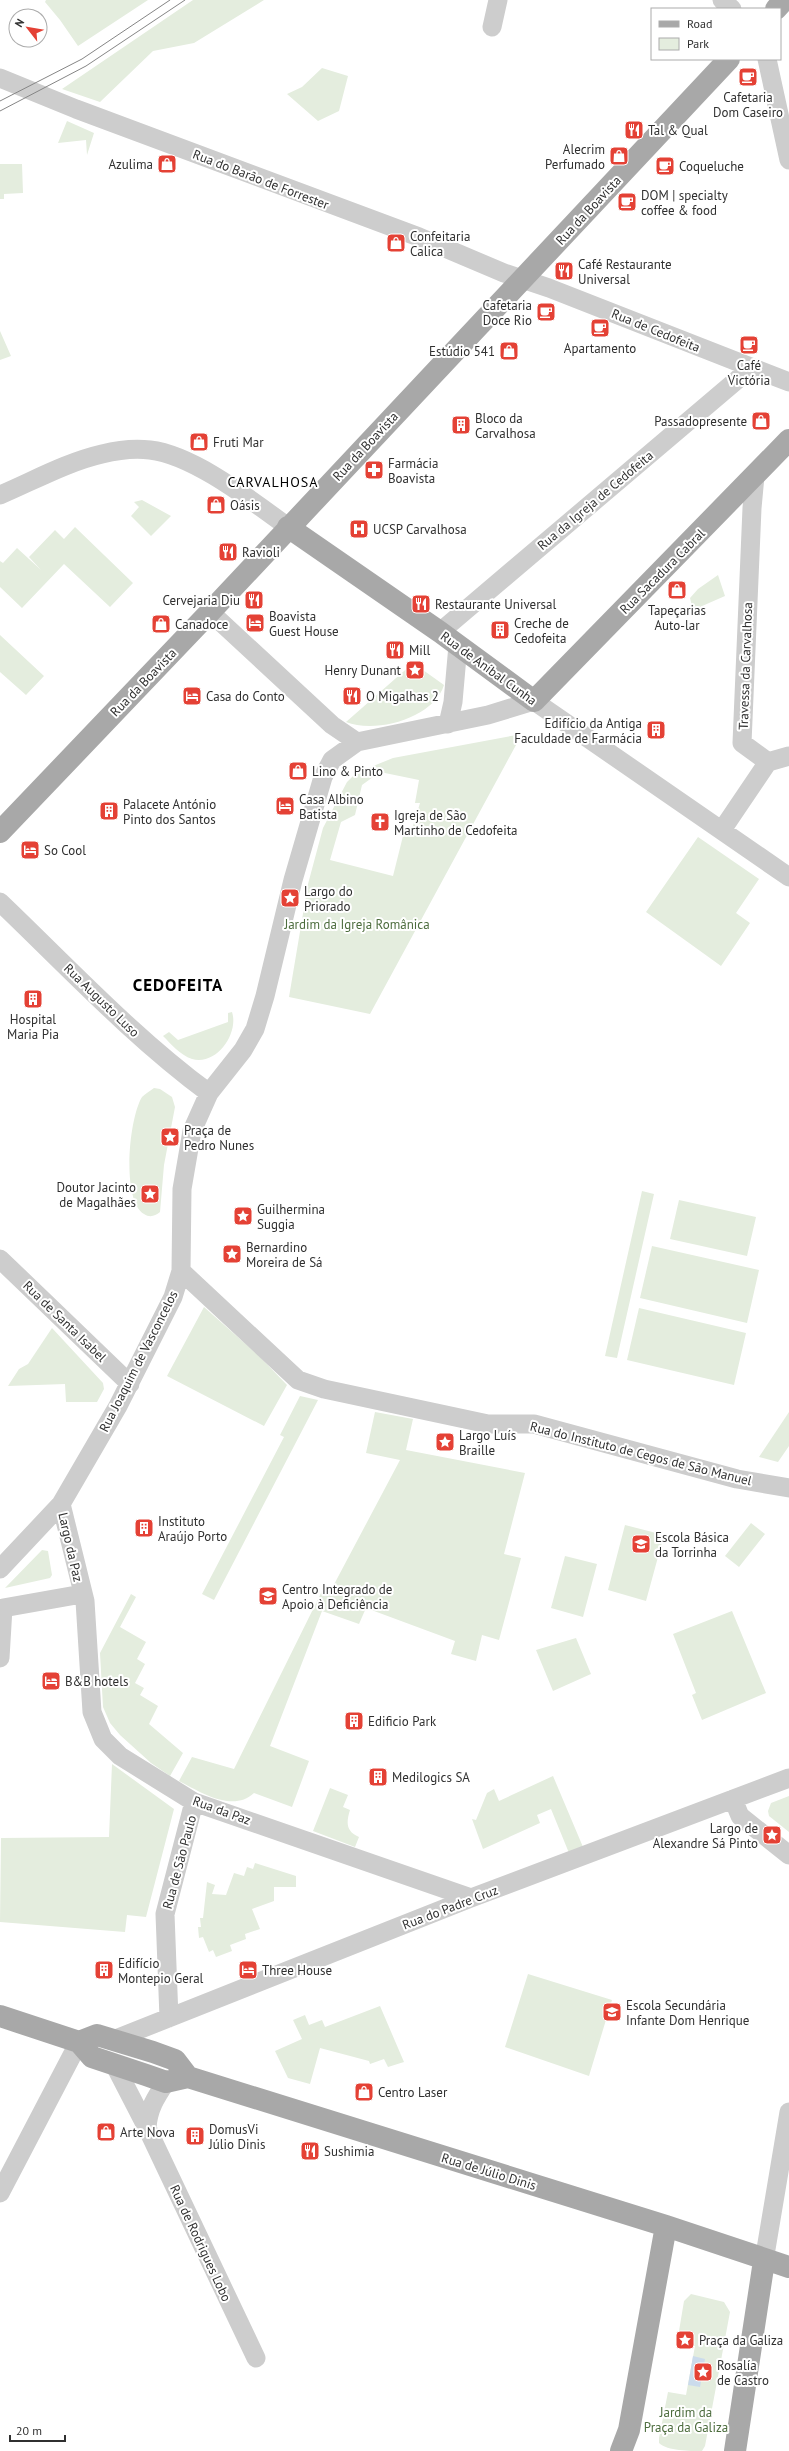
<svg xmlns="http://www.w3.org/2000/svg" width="789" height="2451" viewBox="0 0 789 2451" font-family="'PT Sans',sans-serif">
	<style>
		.green { fill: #e4edde; fill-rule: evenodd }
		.water { fill: #cbdbec }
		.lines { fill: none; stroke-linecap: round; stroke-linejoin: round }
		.minor { stroke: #cdcdcd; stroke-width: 19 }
		.major { stroke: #a8a8a8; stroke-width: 22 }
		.tram { stroke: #858585; stroke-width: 1 }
		.labels { text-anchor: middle; stroke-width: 4; stroke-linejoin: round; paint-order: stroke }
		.poi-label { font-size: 13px; fill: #303030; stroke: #fff; text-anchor: start }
		.street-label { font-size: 13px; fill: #303030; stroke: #fff }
		.park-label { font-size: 13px; fill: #4c6c3d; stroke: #fff }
		.neighbourhood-label { font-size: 14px; letter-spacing: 1px; fill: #000; stroke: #fff }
		.district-label { font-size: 17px; font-weight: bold; letter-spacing: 1px; fill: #000; stroke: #fff }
	</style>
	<rect width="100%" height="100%" fill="#fff"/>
	<!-- green -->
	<path class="green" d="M46 0H148L78 46 60 20 45 2Z
		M193 0H264L194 43 153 51 100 102 62 89Z
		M322 68 348 76 339 111 318 121 287 94 302 87Z
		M67 121 94 133 87 155 86 140 58 143Z
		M0 164H22L23 193 4 194V199H0Z
		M0 331 11 356 0 360Z
		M142 500 171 516 151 536 131 516 139 507 134 502Z
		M75 527 133 583 110 607 64 564 22 608 0 587V561L3 563 17 548 41 570 29 557 55 530 64 539Z
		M718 575 725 596 693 610 690 598 698 589Z
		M0 635 44 676 26 695 0 672Z
		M412 664 416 665 444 685C434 718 376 734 346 722Z
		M522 734 370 1014 289 997 308 884 323 828 347 782 356 773 393 758ZM380 772 419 780 415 803H420L413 826 404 832 393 876 330 860 341 822 355 815 362 785Z
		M698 837 759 879 736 913 750 923 721 966 646 912Z
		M232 1012C239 1033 217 1066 192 1059 180 1055 171 1044 163 1036L169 1032 178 1040 228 1022V1013Z
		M154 1088 160 1089 172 1097 175 1107 164 1165 160 1212C155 1216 150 1218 144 1214 121 1200 129 1118 142 1097 145 1094 150 1091 154 1088Z
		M642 1191 654 1194 617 1358 605 1356Z
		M679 1200 756 1217 747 1256 670 1239Z
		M652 1246 759 1270 747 1323 640 1298Z
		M204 1307 259 1356 287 1385 264 1426 167 1376Z
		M639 1308 746 1333 734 1385 627 1360Z
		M52 1328 103 1383 104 1389 97 1402H66L65 1384 8 1386 19 1369 28 1364Z
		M300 1396 318 1400 214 1600 202 1594 284 1437 280 1435Z
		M375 1412 413 1419 406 1450 525 1473 504 1554 521 1558 499 1640 482 1635 476 1661 451 1654 455 1641 366 1608 359 1624 322 1611 270 1746 309 1761 292 1807 254 1793C233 1813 200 1792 179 1781L192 1757 234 1769 323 1589 330 1592 400 1460 366 1453Z
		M789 1412V1446L778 1462 759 1457Z
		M751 1523 765 1534 739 1567 725 1556Z
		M625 1525 664 1535 646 1601 608 1590Z
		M42 1550 48 1551 52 1575 50 1578 5 1588Z
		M565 1556 597 1564 583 1617 551 1608Z
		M131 1594 136 1597 120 1627 146 1642 137 1659 145 1664 135 1683 144 1688 140 1695 158 1706 149 1724 183 1753 170 1776 151 1763 120 1735 110 1723 103 1707 100 1653Z
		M732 1611 766 1693 702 1720 692 1695 696 1693 673 1634Z
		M576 1638 591 1674 553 1691 536 1650Z
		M112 1764 174 1809 146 1917 127 1915 125 1932 0 1922 1 1838 109 1837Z
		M553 1776 583 1847 569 1853 551 1809 537 1815 540 1823 483 1849 472 1819 476 1820 487 1793 494 1789 499 1801Z
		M330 1788 348 1795 343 1807 350 1810C346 1823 346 1831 359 1837L355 1847 313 1831Z
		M789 1796V1832L769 1816 768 1811 771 1803Z
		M255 1863 296 1876V1887H274V1901L252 1909 260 1929 245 1934 246 1939 230 1945 232 1951 216 1957 213 1950 209 1952 203 1937 199 1938 198 1927H201L200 1918H203L207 1882 215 1885 212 1894 226 1895 234 1873 244 1876 247 1867 253 1869Z
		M528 1974 612 2000 589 2076 505 2047Z
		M380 2006 404 2062 388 2067 384 2059 370 2064 369 2061 320 2048 310 2084 288 2078 275 2051 302 2039 293 2020 305 2015 309 2025 322 2020 325 2027Z
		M691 2294 724 2302 730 2312 705 2446 702 2451C689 2451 668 2451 659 2443V2438L668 2392 686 2395 695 2346 677 2343 684 2301Z"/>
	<!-- water -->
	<path class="water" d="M693 2356 705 2359 700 2387 688 2385Z"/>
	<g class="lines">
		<!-- minor -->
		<path class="minor" d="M722 0 732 9
			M492 27 498 0
			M767 59 789 160
			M0 78 76 109 419 237 504 273 549 288 789 382
			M755 476 752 508 742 743 768 762
			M0 495C33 481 67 462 102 454 118 450 134 448 150 450 194 455 252 501 288 527
			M210 612 332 725 357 742
			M440 632 751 368
			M448 724 453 702 458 645
			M768 762 789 756
			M722 830 768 762
			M0 902C68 967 133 1037 209 1093
			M0 1259 130 1384
			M181 1271 298 1380 324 1389 488 1424H534L737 1479 789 1488
			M61 1504 85 1601 92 1712 103 1739 120 1756 194 1802 471 1898
			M0 1569 61 1504 118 1406 173 1297 181 1271 182 1189 192 1131 209 1093 243 1050 255 1029 265 996 293 880 323 777 332 760 357 742 488 715 534 701 789 877
			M3 1608 82 1594
			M0 1658 3 1608
			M733 1799 740 1816 789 1855
			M169 2018 165 1914 194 1802
			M113 2040 471 1898 789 1778
			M114 2064 147 2128 256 2358
			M147 2128C148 2109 156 2097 166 2082
			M0 2193 79 2042
			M764 2261 789 2112"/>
		<!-- major -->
		<path class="major" d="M776 9 784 0
			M288 527 440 632 534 701 789 440
			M0 832 210 612 729 59
			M0 2016 79 2042 92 2057 146 2075 166 2082 188 2077 666 2226 789 2267
			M79 2042 97 2035 153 2052 175 2060 188 2077
			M621 2451 629 2430 666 2226
			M735 2451 764 2261"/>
		<!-- tram -->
		<path class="tram" d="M0 101 82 59 170 0
			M0 111 86 66 185 0"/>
	</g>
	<!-- icons -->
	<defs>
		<symbol id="cafe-square" viewBox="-11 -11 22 22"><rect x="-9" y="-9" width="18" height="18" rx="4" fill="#e44135" stroke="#fff"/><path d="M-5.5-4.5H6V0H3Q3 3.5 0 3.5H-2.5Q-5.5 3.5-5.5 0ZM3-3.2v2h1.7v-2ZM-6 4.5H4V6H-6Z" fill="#fff"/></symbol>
		<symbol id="restaurant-square" viewBox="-11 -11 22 22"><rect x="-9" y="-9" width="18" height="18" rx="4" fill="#e44135" stroke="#fff"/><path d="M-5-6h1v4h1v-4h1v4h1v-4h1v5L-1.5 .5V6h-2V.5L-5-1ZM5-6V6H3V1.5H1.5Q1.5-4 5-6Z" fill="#fff"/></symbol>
		<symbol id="shop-square" viewBox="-11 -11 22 22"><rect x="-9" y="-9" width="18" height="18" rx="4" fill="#e44135" stroke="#fff"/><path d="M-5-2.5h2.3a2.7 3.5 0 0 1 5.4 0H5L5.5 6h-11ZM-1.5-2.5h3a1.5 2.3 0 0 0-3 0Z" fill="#fff"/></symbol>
		<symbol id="building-square" viewBox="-11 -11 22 22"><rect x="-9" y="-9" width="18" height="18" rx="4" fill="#e44135" stroke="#fff"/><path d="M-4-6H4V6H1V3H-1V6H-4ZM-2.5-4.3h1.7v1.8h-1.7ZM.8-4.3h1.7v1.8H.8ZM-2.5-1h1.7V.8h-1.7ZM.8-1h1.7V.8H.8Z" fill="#fff"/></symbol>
		<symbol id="pharmacy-square" viewBox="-11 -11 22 22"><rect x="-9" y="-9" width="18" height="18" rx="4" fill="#e44135" stroke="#fff"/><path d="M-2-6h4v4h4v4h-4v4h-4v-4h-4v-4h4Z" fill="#fff"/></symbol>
		<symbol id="hospital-square" viewBox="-11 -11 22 22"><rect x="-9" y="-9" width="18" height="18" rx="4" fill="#e44135" stroke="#fff"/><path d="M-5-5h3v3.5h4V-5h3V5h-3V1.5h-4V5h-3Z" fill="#fff"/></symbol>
		<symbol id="hotel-square" viewBox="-11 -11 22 22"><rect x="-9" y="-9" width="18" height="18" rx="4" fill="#e44135" stroke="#fff"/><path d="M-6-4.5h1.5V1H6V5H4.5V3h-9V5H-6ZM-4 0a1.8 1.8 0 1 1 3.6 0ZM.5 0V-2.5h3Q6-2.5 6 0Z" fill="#fff"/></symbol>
		<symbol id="sight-square" viewBox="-11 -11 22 22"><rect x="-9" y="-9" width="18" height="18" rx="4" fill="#e44135" stroke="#fff"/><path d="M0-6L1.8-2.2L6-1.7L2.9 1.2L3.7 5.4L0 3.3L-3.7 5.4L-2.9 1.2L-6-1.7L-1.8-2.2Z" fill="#fff"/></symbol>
		<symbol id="church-square" viewBox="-11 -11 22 22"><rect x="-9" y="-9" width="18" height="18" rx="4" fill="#e44135" stroke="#fff"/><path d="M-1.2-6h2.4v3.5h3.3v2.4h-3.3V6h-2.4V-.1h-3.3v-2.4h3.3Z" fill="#fff"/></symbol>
		<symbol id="school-square" viewBox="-11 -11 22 22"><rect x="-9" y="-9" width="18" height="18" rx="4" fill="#e44135" stroke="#fff"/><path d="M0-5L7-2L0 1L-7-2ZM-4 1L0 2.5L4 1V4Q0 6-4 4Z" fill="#fff"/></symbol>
	</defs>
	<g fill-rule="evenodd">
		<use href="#cafe-square" x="737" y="66" width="22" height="22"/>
		<use href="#restaurant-square" x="623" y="119" width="22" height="22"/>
		<use href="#shop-square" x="608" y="145" width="22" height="22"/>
		<use href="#shop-square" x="156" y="153" width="22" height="22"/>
		<use href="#cafe-square" x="654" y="155" width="22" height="22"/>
		<use href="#cafe-square" x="616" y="191" width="22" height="22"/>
		<use href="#shop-square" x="385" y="232" width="22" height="22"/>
		<use href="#restaurant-square" x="553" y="260" width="22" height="22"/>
		<use href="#cafe-square" x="535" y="301" width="22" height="22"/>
		<use href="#cafe-square" x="589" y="317" width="22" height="22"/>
		<use href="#cafe-square" x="738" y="334" width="22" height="22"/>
		<use href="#shop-square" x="498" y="340" width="22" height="22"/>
		<use href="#shop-square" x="750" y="410" width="22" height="22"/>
		<use href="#building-square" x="450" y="414" width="22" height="22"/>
		<use href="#shop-square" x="188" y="431" width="22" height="22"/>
		<use href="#pharmacy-square" x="363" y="459" width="22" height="22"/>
		<use href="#shop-square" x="205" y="494" width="22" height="22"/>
		<use href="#hospital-square" x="348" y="518" width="22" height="22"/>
		<use href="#restaurant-square" x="217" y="541" width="22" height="22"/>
		<use href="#shop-square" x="666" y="579" width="22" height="22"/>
		<use href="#restaurant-square" x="243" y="589" width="22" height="22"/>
		<use href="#restaurant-square" x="410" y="593" width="22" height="22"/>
		<use href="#hotel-square" x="244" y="612" width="22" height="22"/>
		<use href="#shop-square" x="150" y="613" width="22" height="22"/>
		<use href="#building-square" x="489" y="619" width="22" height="22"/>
		<use href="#restaurant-square" x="384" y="639" width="22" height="22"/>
		<use href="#sight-square" x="404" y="659" width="22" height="22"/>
		<use href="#hotel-square" x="181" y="685" width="22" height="22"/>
		<use href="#restaurant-square" x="341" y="685" width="22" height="22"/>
		<use href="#building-square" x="645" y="719" width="22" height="22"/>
		<use href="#shop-square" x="287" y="760" width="22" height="22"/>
		<use href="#hotel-square" x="274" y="795" width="22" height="22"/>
		<use href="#building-square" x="98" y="800" width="22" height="22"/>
		<use href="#church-square" x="369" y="811" width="22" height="22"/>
		<use href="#hotel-square" x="19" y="839" width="22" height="22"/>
		<use href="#sight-square" x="279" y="887" width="22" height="22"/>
		<use href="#building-square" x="22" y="988" width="22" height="22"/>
		<use href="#sight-square" x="159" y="1126" width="22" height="22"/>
		<use href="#sight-square" x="139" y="1183" width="22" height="22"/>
		<use href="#sight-square" x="232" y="1205" width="22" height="22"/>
		<use href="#sight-square" x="221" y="1243" width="22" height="22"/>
		<use href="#sight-square" x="434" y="1431" width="22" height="22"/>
		<use href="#building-square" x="133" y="1517" width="22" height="22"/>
		<use href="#school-square" x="630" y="1533" width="22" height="22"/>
		<use href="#school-square" x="257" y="1585" width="22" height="22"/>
		<use href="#hotel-square" x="40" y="1670" width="22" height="22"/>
		<use href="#building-square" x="343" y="1710" width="22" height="22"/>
		<use href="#building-square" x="367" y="1766" width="22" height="22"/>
		<use href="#sight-square" x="761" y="1824" width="22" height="22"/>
		<use href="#building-square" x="93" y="1959" width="22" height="22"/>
		<use href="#hotel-square" x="237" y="1959" width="22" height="22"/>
		<use href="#school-square" x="601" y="2001" width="22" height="22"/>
		<use href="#shop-square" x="353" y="2081" width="22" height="22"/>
		<use href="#shop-square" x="95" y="2121" width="22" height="22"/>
		<use href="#building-square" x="184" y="2125" width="22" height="22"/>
		<use href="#restaurant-square" x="299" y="2140" width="22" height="22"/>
		<use href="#sight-square" x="674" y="2329" width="22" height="22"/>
		<use href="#sight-square" x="692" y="2361" width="22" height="22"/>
	</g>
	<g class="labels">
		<!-- poi labels -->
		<g class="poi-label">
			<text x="748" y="102" text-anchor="middle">Cafetaria<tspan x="748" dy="15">Dom Caseiro</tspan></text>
			<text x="648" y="135">Tal &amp; Qual</text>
			<text x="605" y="154" text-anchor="end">Alecrim<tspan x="605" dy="15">Perfumado</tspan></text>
			<text x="153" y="169" text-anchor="end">Azulima</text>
			<text x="679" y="171">Coqueluche</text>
			<text x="641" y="200">DOM | specialty<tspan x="641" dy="15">coffee &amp; food</tspan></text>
			<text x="410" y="241">Confeitaria<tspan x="410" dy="15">Calica</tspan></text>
			<text x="578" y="269">Café Restaurante<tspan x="578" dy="15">Universal</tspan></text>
			<text x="532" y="310" text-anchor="end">Cafetaria<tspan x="532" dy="15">Doce Rio</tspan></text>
			<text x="600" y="353" text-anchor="middle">Apartamento</text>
			<text x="495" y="356" text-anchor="end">Estúdio 541</text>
			<text x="749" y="370" text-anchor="middle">Café<tspan x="749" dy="15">Victória</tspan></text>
			<text x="475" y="423">Bloco da<tspan x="475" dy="15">Carvalhosa</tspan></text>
			<text x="747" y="426" text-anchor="end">Passadopresente</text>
			<text x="213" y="447">Fruti Mar</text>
			<text x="388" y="468">Farmácia<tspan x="388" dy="15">Boavista</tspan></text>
			<text x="230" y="510">Oásis</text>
			<text x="373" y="534">UCSP Carvalhosa</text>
			<text x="242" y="557">Ravioli</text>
			<text x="240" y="605" text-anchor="end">Cervejaria Diu</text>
			<text x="435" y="609">Restaurante Universal</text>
			<text x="677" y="615" text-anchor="middle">Tapeçarias<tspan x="677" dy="15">Auto-lar</tspan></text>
			<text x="269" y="621">Boavista<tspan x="269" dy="15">Guest House</tspan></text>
			<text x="514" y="628">Creche de<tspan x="514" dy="15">Cedofeita</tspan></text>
			<text x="175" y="629">Canadoce</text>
			<text x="409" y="655">Mill</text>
			<text x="401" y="675" text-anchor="end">Henry Dunant</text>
			<text x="206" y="701">Casa do Conto</text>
			<text x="366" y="701">O Migalhas 2</text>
			<text x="642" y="728" text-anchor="end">Edifício da Antiga<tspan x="642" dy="15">Faculdade de Farmácia</tspan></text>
			<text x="312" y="776">Lino &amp; Pinto</text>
			<text x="299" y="804">Casa Albino<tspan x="299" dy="15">Batista</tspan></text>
			<text x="123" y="809">Palacete António<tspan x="123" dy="15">Pinto dos Santos</tspan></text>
			<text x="394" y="820">Igreja de São<tspan x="394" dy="15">Martinho de Cedofeita</tspan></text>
			<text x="44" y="855">So Cool</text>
			<text x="304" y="896">Largo do<tspan x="304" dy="15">Priorado</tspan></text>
			<text x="33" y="1024" text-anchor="middle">Hospital<tspan x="33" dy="15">Maria Pia</tspan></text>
			<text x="184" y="1135">Praça de<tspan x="184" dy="15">Pedro Nunes</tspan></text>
			<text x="136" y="1192" text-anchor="end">Doutor Jacinto<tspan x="136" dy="15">de Magalhães</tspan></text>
			<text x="257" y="1214">Guilhermina<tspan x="257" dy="15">Suggia</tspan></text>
			<text x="246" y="1252">Bernardino<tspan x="246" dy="15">Moreira de Sá</tspan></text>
			<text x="459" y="1440">Largo Luís<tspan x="459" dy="15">Braille</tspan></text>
			<text x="158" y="1526">Instituto<tspan x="158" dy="15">Araújo Porto</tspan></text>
			<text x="655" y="1542">Escola Básica<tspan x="655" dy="15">da Torrinha</tspan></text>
			<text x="282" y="1594">Centro Integrado de<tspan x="282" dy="15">Apoio à Deficiência</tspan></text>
			<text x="65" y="1686">B&amp;B hotels</text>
			<text x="368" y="1726">Edificio Park</text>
			<text x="392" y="1782">Medilogics SA</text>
			<text x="758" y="1833" text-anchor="end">Largo de<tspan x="758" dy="15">Alexandre Sá Pinto</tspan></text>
			<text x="118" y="1968">Edifício<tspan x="118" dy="15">Montepio Geral</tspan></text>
			<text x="262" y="1975">Three House</text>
			<text x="626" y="2010">Escola Secundária<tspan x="626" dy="15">Infante Dom Henrique</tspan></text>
			<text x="378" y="2097">Centro Laser</text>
			<text x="209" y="2134">DomusVi<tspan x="209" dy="15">Júlio Dinis</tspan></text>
			<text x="120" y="2137">Arte Nova</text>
			<text x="324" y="2156">Sushimia</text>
			<text x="699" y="2345">Praça da Galiza</text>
			<text x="717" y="2370">Rosalía<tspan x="717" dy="15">de Castro</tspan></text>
		</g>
		<!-- street labels -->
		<g class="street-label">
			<text transform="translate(261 179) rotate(21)" y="5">Rua do Barão de Forrester</text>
			<text transform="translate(588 210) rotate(-47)" y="5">Rua da Boavista</text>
			<text transform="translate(656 330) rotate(22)" y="5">Rua de Cedofeita</text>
			<text transform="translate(365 446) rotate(-47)" y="5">Rua da Boavista</text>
			<text transform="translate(595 500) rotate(-40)" y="5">Rua da Igreja de Cedofeita</text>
			<text transform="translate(662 571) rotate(-45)" y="5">Rua Sacadura Cabral</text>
			<text transform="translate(745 666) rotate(-88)" y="5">Travessa da Carvalhosa</text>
			<text transform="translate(489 668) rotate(36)" y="5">Rua de Aníbal Cunha</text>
			<text transform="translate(143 682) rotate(-46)" y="5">Rua da Boavista</text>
			<text transform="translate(102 1000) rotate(44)" y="5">Rua Augusto Luso</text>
			<text transform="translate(65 1321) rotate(44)" y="5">Rua de Santa Isabel</text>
			<text transform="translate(138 1361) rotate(-63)" y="5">Rua Joaquim de Vasconcelos</text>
			<text transform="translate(641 1453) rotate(14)" y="5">Rua do Instituto de Cegos de São Manuel</text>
			<text transform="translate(71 1547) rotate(77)" y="5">Largo da Paz</text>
			<text transform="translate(222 1810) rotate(20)" y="5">Rua da Paz</text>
			<text transform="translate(179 1862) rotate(-75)" y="5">Rua de São Paulo</text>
			<text transform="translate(450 1907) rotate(-21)" y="5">Rua do Padre Cruz</text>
			<text transform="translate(489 2171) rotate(17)" y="5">Rua de Júlio Dinis</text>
			<text transform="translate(201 2243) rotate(65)" y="5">Rua de Rodrigues Lobo</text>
		</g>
		<!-- park labels -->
		<g class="park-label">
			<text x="357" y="929">Jardim da Igreja Românica</text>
			<text x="686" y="2417">Jardim da<tspan x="686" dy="15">Praça da Galiza</tspan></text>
		</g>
		<!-- neighbourhood labels -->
		<g class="neighbourhood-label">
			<text x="273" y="487">CARVALHOSA</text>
		</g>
		<!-- district labels -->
		<g class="district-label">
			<text x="178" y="991">CEDOFEITA</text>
		</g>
	</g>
	<!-- legend -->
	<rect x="651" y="8" width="130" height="52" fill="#ffffff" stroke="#acacac"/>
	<rect x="659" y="21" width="20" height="6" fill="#a8a8a8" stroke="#acacac"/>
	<text x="687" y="28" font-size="12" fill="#303030">Road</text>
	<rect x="659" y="38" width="20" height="12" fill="#e4edde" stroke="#acacac"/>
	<text x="687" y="48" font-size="12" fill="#303030">Park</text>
	<!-- north arrow -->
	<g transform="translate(28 28) rotate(301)"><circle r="19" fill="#ffffff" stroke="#acacac"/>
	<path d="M0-3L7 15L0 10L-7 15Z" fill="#e44135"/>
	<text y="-6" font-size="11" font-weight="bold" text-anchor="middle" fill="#303030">N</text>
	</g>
	<!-- scale -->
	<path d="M10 2435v6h55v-6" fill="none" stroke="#303030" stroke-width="2"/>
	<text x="16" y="2435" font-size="12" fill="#303030" stroke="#ffffff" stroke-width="3" paint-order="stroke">20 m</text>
</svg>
